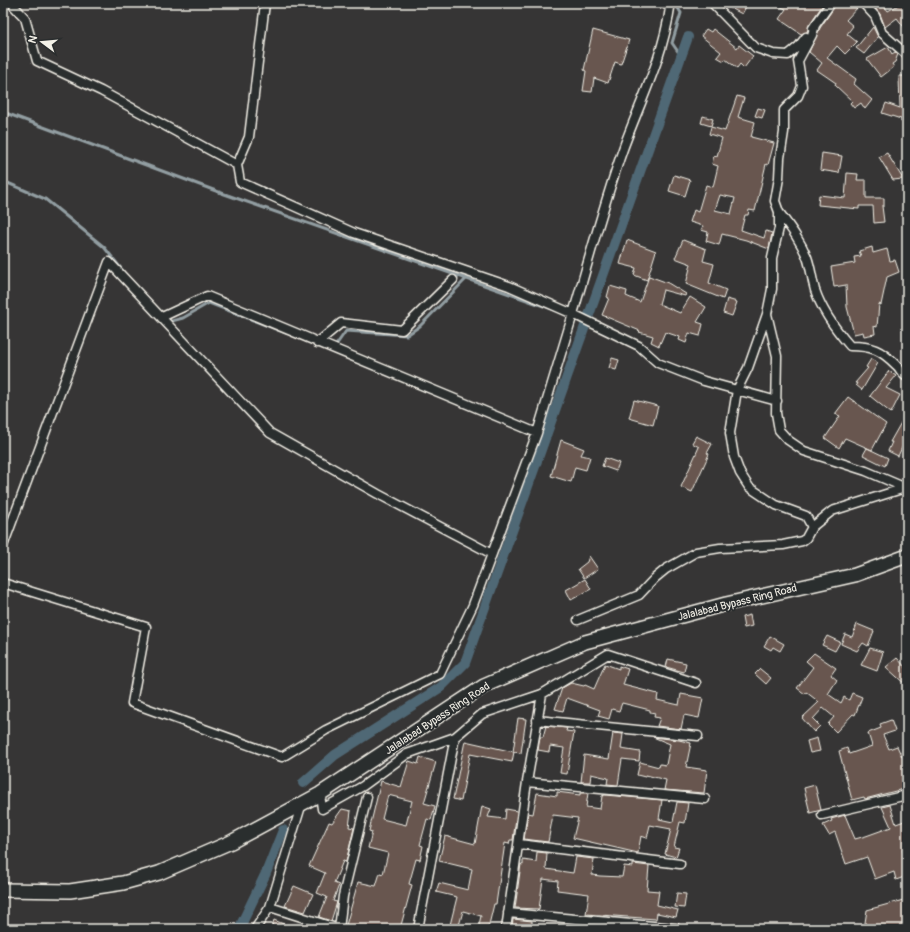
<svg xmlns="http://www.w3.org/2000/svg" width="910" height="932" viewBox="0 0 910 932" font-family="Pangolin,sans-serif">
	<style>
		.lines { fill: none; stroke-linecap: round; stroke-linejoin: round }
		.stream { stroke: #929ea2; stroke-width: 3 }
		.canal { stroke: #506774; stroke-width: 10 }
		.building { fill: #67574f; stroke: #f4f1e8; fill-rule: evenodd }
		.minor-casing { stroke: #f4f1e8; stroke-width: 11 }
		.trunk-casing { stroke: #f4f1e8; stroke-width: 16 }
		.minor { stroke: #2a2d2e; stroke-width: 8 }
		.trunk { stroke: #2a2d2e; stroke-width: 13 }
		.labels { text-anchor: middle; stroke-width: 4; stroke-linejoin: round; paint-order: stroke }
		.street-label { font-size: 11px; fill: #f4f1e8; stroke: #2a2d2e }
	</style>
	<rect width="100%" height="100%" fill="#363535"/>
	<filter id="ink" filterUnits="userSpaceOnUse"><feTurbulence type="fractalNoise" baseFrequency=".025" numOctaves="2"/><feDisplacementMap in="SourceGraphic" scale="8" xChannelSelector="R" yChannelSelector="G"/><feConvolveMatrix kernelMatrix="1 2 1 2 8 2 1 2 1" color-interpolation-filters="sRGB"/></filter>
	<g filter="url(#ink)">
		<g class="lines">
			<!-- stream -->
			<path class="stream" d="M675 3 681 13 672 43 681 56
				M3 112 216 191 555 310
				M3 181 45 199 104 247 123 271
				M168 322 183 318 209 303 286 333
				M334 348 346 331 407 335 420 326 466 279"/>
			<!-- canal -->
			<path class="canal" d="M303 783 335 755 441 687 465 663 688 37
				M239 929 266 873 283 830"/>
		</g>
		<!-- building -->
		<path class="building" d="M721 3H748L742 14Z
			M771 3H824L809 25 807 32 801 34 779 19 786 9Z
			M837 3H858L859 6 846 20 853 26 847 34 857 42 845 54 837 46 827 58 856 79 854 84 872 100 865 109 861 103 854 108 850 103 852 101 835 85 836 83 817 70 822 63 809 52 820 28Z
			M880 3H882L888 11 902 3H907V31L897 18 885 27 880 14 874 7Z
			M873 27 878 37 864 54 856 48Z
			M706 29 711 32 713 29 737 48 739 45 753 56 744 68 740 64 737 68 725 59 724 61 717 57 721 52 701 36Z
			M593 30 629 40 621 64 615 62 608 83 594 78 592 92 583 91 586 71 584 70Z
			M888 47 892 54 895 52 898 54 895 62 892 64 894 67 881 77 867 59Z
			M899 76H907V122H901V119L882 113 886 103 900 108Z
			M737 96 744 98 738 117 755 122 751 137 774 143 768 165 766 164 755 211 749 210 748 215H745L741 230 764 238 766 231 772 233 769 249 746 240 722 234 719 245 706 241 708 232 701 230 703 226 690 222 694 210 698 212 706 185 713 187 718 166 712 164 714 155 717 156 722 138 709 134 711 127 725 131ZM720 195 735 198 731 214 715 210Z
			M758 108 765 110 762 118 755 116Z
			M703 116 713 119 711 126 701 123Z
			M822 153 842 156 839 173 820 170Z
			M887 153 903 179 893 180 879 157Z
			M847 173 858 174 857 180H866V198H884V206H882L884 222 874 223 873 206H859V209L818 205 819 195 845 198Z
			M674 175 690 180 685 196 669 191Z
			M627 240 656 251 647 280 634 275 636 268 620 264Z
			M683 240 706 249 703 261 714 264 709 283 726 290 723 299 686 284 691 264 675 258Z
			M872 247 873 253 887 249 890 261 895 260 899 272 887 277 881 305 879 304 877 327 874 326 875 334 864 336 863 332 854 334 847 307 846 285 834 287 831 267 855 263 854 257 861 256 859 251Z
			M649 276 668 283 686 294 685 296 663 290 659 304 680 313 690 297 706 307 697 322 703 324 700 336 689 333 686 343 679 340 680 337 665 332 659 346 651 342 653 336 639 332 640 331 602 315 609 298 607 297 610 286 627 291 626 296 640 302Z
			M727 299 737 302 732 316 723 313Z
			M612 358 619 360 616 370 609 368Z
			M871 359 878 363 862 390 856 385 857 383H855L868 368 866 367Z
			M889 371 896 376 886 388 900 395 891 413 870 396Z
			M848 397 886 424 872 450 845 438 839 448 825 438 840 416 835 414Z
			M634 400 658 406 653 425 629 418Z
			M907 412V437L898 456 888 451 892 442H890Z
			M696 436 712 444 707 453 709 454 692 492 681 487 699 447 692 443Z
			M561 440 584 449 581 455 590 457 586 470 575 467 571 482 551 476Z
			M867 448 888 458 885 466 863 455Z
			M605 458 619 463 616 471 602 466Z
			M589 556 598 569 584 578 578 569 587 562Z
			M585 579 591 589 571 600 566 590Z
			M750 615 752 626 744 628 742 617Z
			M857 624 874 631 868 646 863 643 857 651 841 644 845 634 852 637Z
			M770 636 784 644 780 651 773 647 771 650 764 646Z
			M827 636 840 642 835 651 822 645Z
			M870 648 883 652 877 671 861 665Z
			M814 653 836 668 831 675 837 680 828 694 841 703 844 697 849 700 852 693 862 697 855 715 853 714 836 732 828 724 834 717 823 708 813 719 820 726 814 732 802 718 819 702 806 692 805 694 797 688 813 667 806 661Z
			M897 658 907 669V686L886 667Z
			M668 659 686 663 684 672 666 667Z
			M605 664 619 669V666L628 669 623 685 658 694 657 700 679 705 681 694 703 698 699 718 684 715 681 729 657 726 660 718 654 717 655 713 650 712V710L622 703 619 711 612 709 609 719 598 716 600 710 567 698 563 711 555 709 562 688 571 683 584 686 585 685 594 689Z
			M760 669 771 678 766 684 755 674Z
			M518 718 526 719 521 753 513 752Z
			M891 720 895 731 883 735 889 749 897 746 902 757 907 755V788L865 799 864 797 852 800 839 751 847 748 849 754 872 746 868 733 881 728 880 724Z
			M546 726 567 728 566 731 574 732 567 774 560 773 564 748 550 746 549 752 538 750 540 737H543Z
			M613 733 623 734 621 749 640 752 639 761 622 759 618 785 607 784 608 778 591 774 590 782H581L584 755 609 759Z
			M653 737 679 740 691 743 686 767 707 770 704 793 664 790 666 780 646 775 645 777 637 775 640 762 659 767 660 764 666 765 670 744Z
			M817 738 820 751 810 753 807 741Z
			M465 741 514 752 512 762 470 754 461 801 453 799Z
			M420 757 436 762 424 803 435 806 431 820 427 819 420 845 423 846 420 860 416 859 409 884 412 885 400 929H345L358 882 376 886 380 873 383 874 388 853 368 848 372 832 369 831 381 781 401 787 409 761 418 764ZM388 795 412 801 406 825 382 819Z
			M815 785 821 810 810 813 804 788Z
			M557 792 580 795V793H588L586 807 600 809 602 796 605 795 662 800 659 819 673 822 677 802 688 803 685 823 680 822 674 847 679 848 676 857 665 854 671 829 650 825 647 838 641 836 638 853 573 838 578 818 553 815 548 842 524 839 528 813 533 814 537 793 557 796Z
			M890 805 896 824 907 820V847L902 849 907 862V876L896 880 894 872 875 879 867 857 846 864 835 832 829 835 823 825 832 821 831 819 845 815 855 839 866 836 891 827 882 807Z
			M482 806 491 809 488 817 505 819 506 809 517 811 513 840H510L509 844 505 843 496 904H494L488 929H478L481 916 463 911 458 929H449L457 897 436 892 439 883 468 890 472 869 439 861 445 836 475 844Z
			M342 809 351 811 349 827 354 828 346 862 343 861 334 883 339 885 333 901 337 902 331 921 319 917 327 897 317 893 325 873 309 866 329 822 332 823Z
			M537 852 547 853 546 869 573 873 576 857 594 859 592 875 600 876 622 877 624 866 633 867V864L649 866 647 890 659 891 657 905 678 910 676 917 657 913 656 919 586 914 589 894 557 890 558 881 543 879 539 909 515 908 521 864 523 865V860L536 862Z
			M294 886 313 894 305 912 285 906Z
			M677 893 686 894 684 908 675 907Z
			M907 899V929H864L867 910Z
			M513 919 532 921V926H529V929H512Z
			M274 920 295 929H271Z
			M587 926 608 927V929H586Z"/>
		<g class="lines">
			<defs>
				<path id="minor" d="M11 3 25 18 37 61 101 91 237 165 240 182 354 233 509 286 573 314C589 259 604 203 623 149 640 102 663 58 670 8L664 3
					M712 3 756 48 773 54 788 55 799 46 806 37
					M863 3 875 16 882 33 907 55
					M813 28 831 3
					M237 165 249 137 265 3
					M779 212C790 227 800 240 807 257 811 268 812 280 815 290 822 311 836 330 850 346 872 346 881 350 896 365 901 369 901 374 907 377
					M767 314 777 356 776 413 779 430 788 440 804 451 866 471 906 488
					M162 317 207 296 537 433
					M317 343 341 323 402 330 453 280
					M812 527 806 516 776 505 749 487 740 473 734 457 730 433 737 390 748 368 767 314 772 289V258L779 228V212L775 201 779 178 780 158 784 132V110L798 96 802 86 798 61 812 35 815 25
					M3 546 109 262 270 433 378 494 492 554
					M3 583 146 627 132 703 282 757 326 730 440 674 473 605 537 433 573 314 639 346 658 363 704 381 777 401
					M578 620 639 595 655 578 666 569 696 552 720 548 783 545 802 541 806 538 812 527 832 511 905 488
					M537 720 698 736
					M527 782 705 799
					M320 794 322 809 363 786 407 754 455 737 482 714 542 694 608 654 696 683
					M822 815 907 795
					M519 844 680 864
					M270 907 339 929
					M508 913 676 928
					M255 929 270 907 302 803
					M339 929 343 896 367 797
					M418 929 455 737
					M506 929 527 782 542 694"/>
				<path id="trunk" d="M3 890 70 891 123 883 159 873 231 842 320 794 484 686 585 642 726 604 855 575 907 556"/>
			</defs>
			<!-- minor casing -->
			<use href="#minor" class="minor-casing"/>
			<!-- trunk casing -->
			<use href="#trunk" class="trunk-casing"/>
			<!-- minor -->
			<use href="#minor" class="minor"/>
			<!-- trunk -->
			<use href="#trunk" class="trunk"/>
		</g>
	</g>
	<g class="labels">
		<!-- street labels -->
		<g class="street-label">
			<text transform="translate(737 602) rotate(-14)" y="4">Jalalabad Bypass Ring Road</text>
			<text transform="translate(437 718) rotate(-33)" y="4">Jalalabad Bypass Ring Road</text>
		</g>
	</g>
	<!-- margin -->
	<rect width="910" height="932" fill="none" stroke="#2a2d2e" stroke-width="16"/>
	<rect x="8" y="8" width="894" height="916" fill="none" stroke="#f4f1e8" stroke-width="1.5" filter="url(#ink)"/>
	<!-- north arrow -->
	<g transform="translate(42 42) rotate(286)" stroke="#2a2d2e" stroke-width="3" paint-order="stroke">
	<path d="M0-3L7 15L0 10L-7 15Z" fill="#f4f1e8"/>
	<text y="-6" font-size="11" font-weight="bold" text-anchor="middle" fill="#f4f1e8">N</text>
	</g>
</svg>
